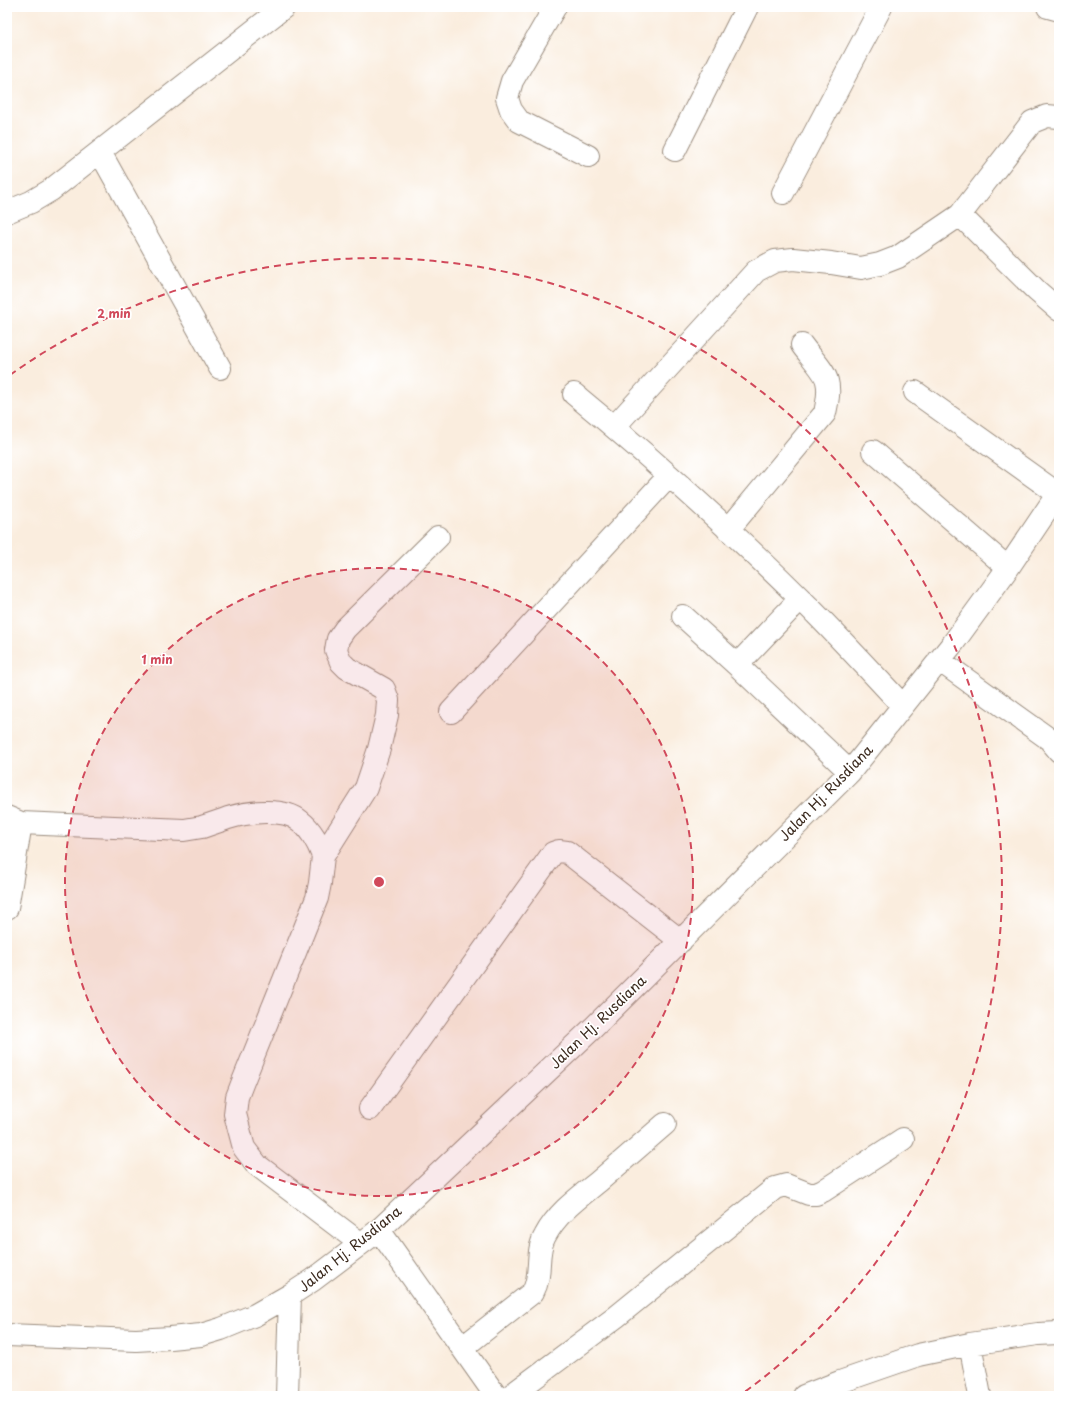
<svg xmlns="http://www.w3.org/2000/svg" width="1066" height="1403" viewBox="0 0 1066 1403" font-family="'Playpen Sans',sans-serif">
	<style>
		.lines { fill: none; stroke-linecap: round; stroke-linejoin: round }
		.street-casing { stroke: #9a8c7e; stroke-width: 24 }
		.street { stroke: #fff; stroke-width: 22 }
		.ring { fill: none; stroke: #d1495b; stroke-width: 2; stroke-dasharray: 7 5 }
		.labels { text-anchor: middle; stroke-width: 3.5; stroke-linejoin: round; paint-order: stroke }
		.street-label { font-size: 14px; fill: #3b2a1e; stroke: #fff }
		.centre { fill: #d1495b; stroke: #fff; stroke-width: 2 }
		.ring-label { font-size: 12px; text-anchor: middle; font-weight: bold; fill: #d1495b; stroke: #fff; stroke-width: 3.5; stroke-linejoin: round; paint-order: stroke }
	</style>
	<rect width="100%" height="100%" fill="#fff"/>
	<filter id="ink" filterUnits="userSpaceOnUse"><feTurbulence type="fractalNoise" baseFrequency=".025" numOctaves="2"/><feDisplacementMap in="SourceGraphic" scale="8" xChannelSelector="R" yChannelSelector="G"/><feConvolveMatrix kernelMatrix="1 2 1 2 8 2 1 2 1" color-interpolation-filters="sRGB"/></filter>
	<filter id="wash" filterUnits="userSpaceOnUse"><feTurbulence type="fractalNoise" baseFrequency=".012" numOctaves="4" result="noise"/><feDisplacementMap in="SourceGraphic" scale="16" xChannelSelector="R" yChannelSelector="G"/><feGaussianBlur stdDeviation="0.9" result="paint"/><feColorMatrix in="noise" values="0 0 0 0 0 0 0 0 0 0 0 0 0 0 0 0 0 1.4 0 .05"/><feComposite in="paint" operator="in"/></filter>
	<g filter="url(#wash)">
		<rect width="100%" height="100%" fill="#faedde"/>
	</g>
	<g filter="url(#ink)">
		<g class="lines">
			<defs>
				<path id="street" d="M555 7 512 81 507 98 511 110 519 121 588 156
					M1048 7 1059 10
					M675 150 747 7
					M100 152 220 368
					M783 193 881 7
					M7 212 31 202 51 190 284 7
					M960 215 1037 291 1059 310
					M915 392 1058 494
					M574 394C656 461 734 533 809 607 841 639 872 673 903 706
					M614 427 756 271 775 261 793 259 831 263 861 268 880 264 898 257 960 215 1032 122 1047 116 1059 117
					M873 451 1008 568
					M728 530 825 413C827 403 830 392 827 381 825 371 808 354 802 345
					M683 616 737 665 850 772
					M939 660 1049 739 1059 751
					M737 665 800 599
					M451 712 669 476
					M7 817 21 823 184 830C190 829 196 828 202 827 211 824 220 821 228 818 247 812 284 807 300 821 312 830 318 843 323 856
					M7 908 21 823
					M370 1109 553 853 559 851 567 852 681 941
					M379 1230 496 1396
					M360 1243 257 1165 244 1148 235 1114 237 1097 242 1084 317 898 320 883 323 856 366 788 379 749 387 715 388 700 384 689 347 668 341 662 336 650 338 639 345 629 438 537
					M7 1335 136 1340 170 1338 201 1335 221 1329 255 1315 290 1295 313 1280 379 1230 593 1028 850 772 954 642 1008 568 1059 492
					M970 1344 980 1396
					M462 1348 533 1292C543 1274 535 1253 545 1236 557 1213 578 1198 598 1182 620 1163 643 1143 665 1124
					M287 1396 290 1295
					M510 1396 616 1317 775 1188 786 1185 809 1194H816L823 1191 903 1139
					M804 1396 840 1382 918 1355 970 1344 1038 1334 1059 1333"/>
			</defs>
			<!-- street casing -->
			<use href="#street" class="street-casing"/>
			<!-- street -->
			<use href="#street" class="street"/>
		</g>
	</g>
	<!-- distance rings -->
	<circle cx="379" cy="882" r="314" fill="#d1495b" fill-opacity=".12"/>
	<g class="ring">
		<circle cx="379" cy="882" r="314"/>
		<path d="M10 375A627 627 0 1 1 739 1396"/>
	</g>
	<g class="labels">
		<!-- street labels -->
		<g class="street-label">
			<text transform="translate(826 793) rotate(-46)" y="5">Jalan Hj. Rusdiana</text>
			<text transform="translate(598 1022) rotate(-44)" y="5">Jalan Hj. Rusdiana</text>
			<text transform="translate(350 1249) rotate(-39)" y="5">Jalan Hj. Rusdiana</text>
		</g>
	</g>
	<circle cx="379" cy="882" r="6" class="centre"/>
	<g class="ring-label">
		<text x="114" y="318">2 min</text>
		<text x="157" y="664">1 min</text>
	</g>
	<!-- margin -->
	<rect width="1066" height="1403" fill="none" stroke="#fff" stroke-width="24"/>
</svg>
